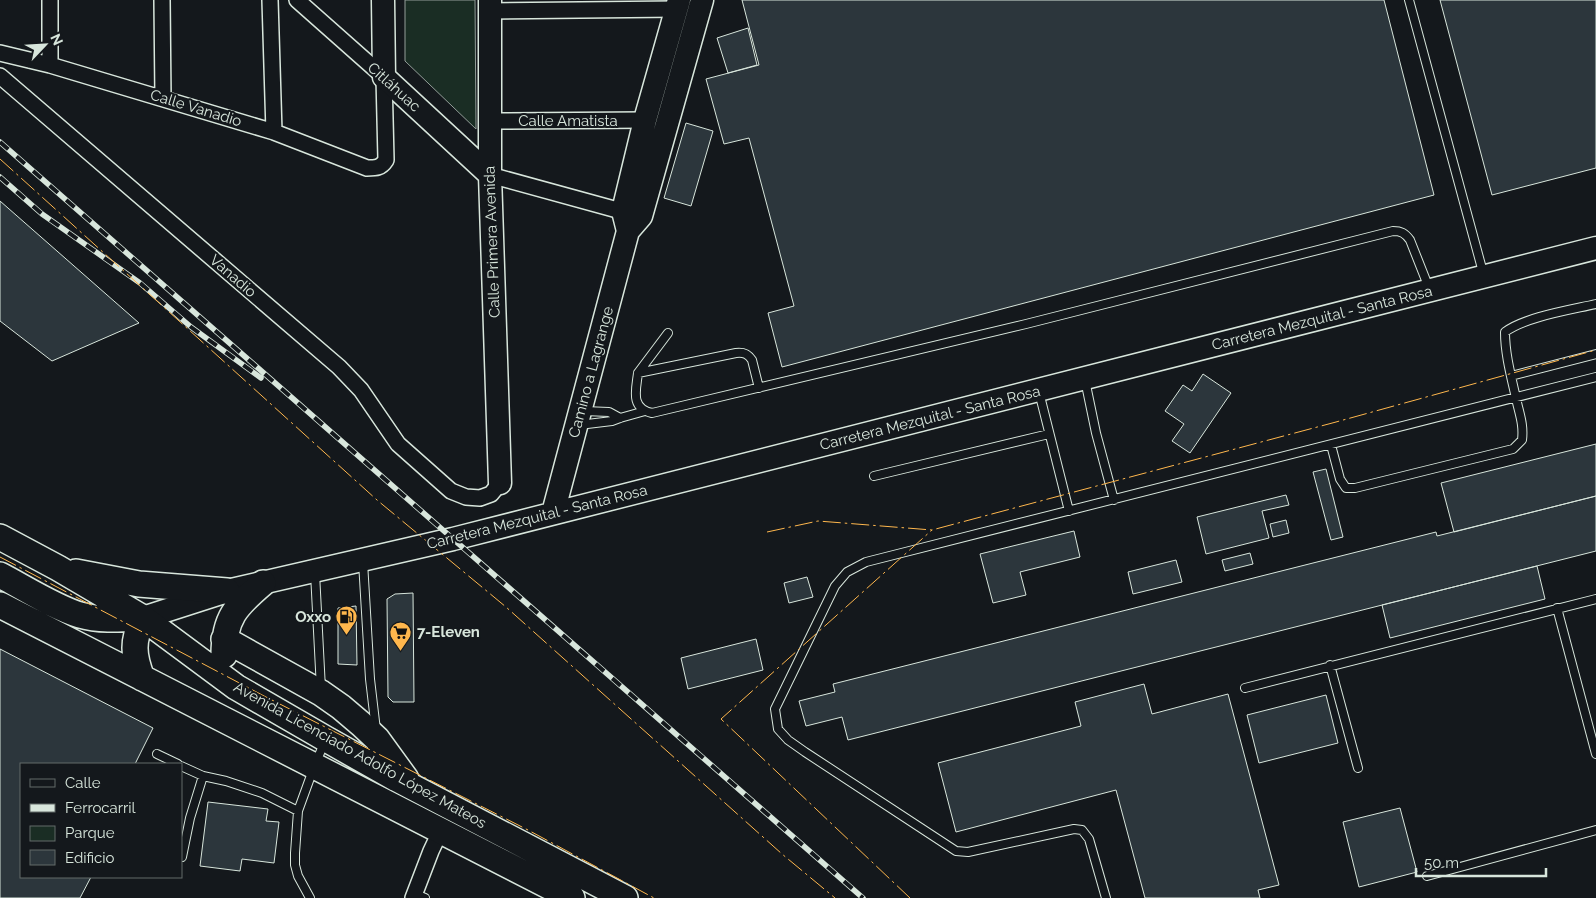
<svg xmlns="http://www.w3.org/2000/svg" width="1596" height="898" viewBox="0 0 1596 898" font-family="Raleway,sans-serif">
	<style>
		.green { fill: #1a2d24; stroke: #939e99 }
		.building { fill: #2c363c; stroke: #d8e6dc }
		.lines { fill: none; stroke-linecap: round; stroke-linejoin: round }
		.lane-casing { stroke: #d8e6dc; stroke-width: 10 }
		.street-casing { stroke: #d8e6dc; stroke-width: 18 }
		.secondary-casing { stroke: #d8e6dc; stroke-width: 25 }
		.primary-casing { stroke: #d8e6dc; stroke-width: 28 }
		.lane { stroke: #14181c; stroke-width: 8 }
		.street { stroke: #14181c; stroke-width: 15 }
		.secondary { stroke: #14181c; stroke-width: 22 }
		.primary { stroke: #14181c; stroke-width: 25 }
		.rail-casing { stroke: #d8e6dc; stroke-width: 5.5 }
		.rail { stroke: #14181c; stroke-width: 4; stroke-dasharray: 11; stroke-linecap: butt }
		.power { stroke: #ffb74d; stroke-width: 1; stroke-dasharray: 18 4 2.5 4; stroke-linecap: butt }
		.labels { text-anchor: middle; stroke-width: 4; stroke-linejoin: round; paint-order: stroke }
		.street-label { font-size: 15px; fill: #d8e6dc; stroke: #14181c }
		.poi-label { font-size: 15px; font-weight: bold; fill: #d8e6dc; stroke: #14181c; text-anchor: end }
	</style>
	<rect width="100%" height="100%" fill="#14181c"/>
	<!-- green -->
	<path class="green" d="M405 0H475L476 129 405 61Z"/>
	<!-- building -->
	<path class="building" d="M742 0H1384L1434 195 782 367 768 313 794 306 749 138 724 144 706 79 759 65Z
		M1440 0H1596V168L1492 195Z
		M748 28 757 65 728 73 717 38Z
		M686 123 713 131 691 206 664 198Z
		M0 201 139 323 52 361 0 321Z
		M1203 374 1231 393 1190 453 1172 441 1184 424 1165 411 1183 385 1192 391Z
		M1596 444V496L1454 532 1441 483Z
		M1326 469 1343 537 1331 540 1313 472Z
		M1286 495 1289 505 1262 511 1269 538 1206 554 1197 517Z
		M1596 496V551L848 740 842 717 806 726 799 701 835 692 833 684 1436 532 1437 536Z
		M1286 520 1289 533 1273 537 1270 524Z
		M1074 531 1080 557 1020 572 1026 595 993 603 980 554Z
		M1250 553 1253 564 1225 571 1222 560Z
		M1176 560 1182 582 1133 594 1128 572Z
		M1537 566 1545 599 1390 638 1382 605Z
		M807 577 813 597 789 603 784 583Z
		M413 593 414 702H393L388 697 387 599 395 594Z
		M356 606 357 665 338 664V608Z
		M756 639 763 670 688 689 681 658Z
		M0 649 153 728 135 764H21V877H91L80 898H0Z
		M1144 684 1152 714 1228 694 1279 885 1258 890 1260 898H1145L1116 790 956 832 938 763 1081 726 1075 702Z
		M1326 695 1338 743 1259 763 1247 715Z
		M208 802 268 809 266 821 279 822 274 863 242 859 240 871 200 866Z
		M1400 808 1417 872 1359 887 1343 822Z"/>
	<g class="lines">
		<defs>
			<path id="lane" d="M1409 0 1484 276
				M638 373 668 333
				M1511 376 1596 354
				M1085 380 1096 433 1114 500
				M759 388 752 360C748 354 744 352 736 353L638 373C636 390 630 408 652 413L1026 324 1393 231C1401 231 1405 233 1410 240L1429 288
				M1039 392 1069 511
				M584 411 609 412 620 418
				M579 425 612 421 620 418 645 411
				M1331 445 1340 479 1346 488H1355L1513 449 1522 440C1524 424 1519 413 1516 398 1511 376 1505 354 1505 332 1525 317 1570 310 1596 304
				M874 476 1049 434
				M363 562 370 679 376 730
				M315 573 321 689
				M1557 608 1596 754
				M1330 665 1358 768
				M1245 688 1596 599
				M157 754 178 764
				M181 766 203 776 226 781 262 793 298 811
				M182 857 190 818 203 776
				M1427 876 1596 830
				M415 894 425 898
				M310 898 298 876 295 865V853L298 811 314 767 325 741
				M1106 898 1089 839 1082 830 1074 829 968 852 956 851 805 752 788 740 778 729 775 709 835 586 847 572 866 562 1596 377"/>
			<path id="street" d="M50 0V65
				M162 0 163 98
				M270 0 274 132
				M490 11 677 9
				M0 53 50 65 274 132 367 168C376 168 381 168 386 160L384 77 297 0
				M0 76 339 367 361 390 398 444 451 491 466 497 480 498 491 494 500 483
				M491 121 645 120
				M490 175 632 214
				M413 898 431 851 440 832"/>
			<path id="secondary" d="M383 0 384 77 490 175
				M490 0V175L500 483
				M628 231 623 211 645 120 679 0
				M553 513 628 231 641 216 702 0
				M143 618 227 591 453 539 1596 248"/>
			<path id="primary" d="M0 537 58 568 143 618 236 687 326 739 397 779 625 898
				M76 572 139 584 227 591
				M0 575C25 588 54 607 80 615 101 621 122 619 143 618
				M0 605 572 898
				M224 639 321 693 341 707 361 724 377 739 406 779
				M224 655C224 618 236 606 263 583
				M142 678C133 655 132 641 143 618"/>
		</defs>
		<!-- lane casing -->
		<use href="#lane" class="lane-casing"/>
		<!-- street casing -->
		<use href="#street" class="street-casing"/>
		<!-- secondary casing -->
		<use href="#secondary" class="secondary-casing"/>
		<!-- primary casing -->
		<use href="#primary" class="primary-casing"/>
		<!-- lane -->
		<use href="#lane" class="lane"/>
		<!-- street -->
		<use href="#street" class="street"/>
		<!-- secondary -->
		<use href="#secondary" class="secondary"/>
		<!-- primary -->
		<use href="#primary" class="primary"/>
		<defs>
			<path id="rail" d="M0 142 863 898
				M0 177 42 214 140 283 191 327 261 378"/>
		</defs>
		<!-- rail casing -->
		<use href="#rail" class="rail-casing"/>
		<!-- rail -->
		<use href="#rail" class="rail"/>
		<!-- power -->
		<path class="power" d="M0 159 377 500 506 607 782 854 835 898
			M767 532 818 521 932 530 1336 422 1596 350
			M0 557 266 697 528 830 654 898
			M910 898 721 719 932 530"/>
	</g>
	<!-- icons -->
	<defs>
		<symbol id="fuel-pin" viewBox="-11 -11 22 30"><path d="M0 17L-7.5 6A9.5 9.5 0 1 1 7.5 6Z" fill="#ffb74d" stroke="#14181c"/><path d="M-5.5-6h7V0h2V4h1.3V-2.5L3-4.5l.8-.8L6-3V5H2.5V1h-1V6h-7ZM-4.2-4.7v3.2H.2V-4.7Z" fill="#111"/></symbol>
		<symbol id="supermarket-pin" viewBox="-11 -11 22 30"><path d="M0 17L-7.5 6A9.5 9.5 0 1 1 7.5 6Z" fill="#ffb74d" stroke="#14181c"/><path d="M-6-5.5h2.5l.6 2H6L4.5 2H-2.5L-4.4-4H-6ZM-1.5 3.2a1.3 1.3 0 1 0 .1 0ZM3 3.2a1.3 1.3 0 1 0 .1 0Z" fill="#111"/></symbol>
	</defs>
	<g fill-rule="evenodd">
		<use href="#fuel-pin" x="334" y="604" width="25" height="34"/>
		<use href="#supermarket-pin" x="388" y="620" width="25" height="34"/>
	</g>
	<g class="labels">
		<!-- street labels -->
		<g class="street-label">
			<text transform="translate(394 87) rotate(42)" y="5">Citláhuac</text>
			<text transform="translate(196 108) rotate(17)" y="5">Calle Vanadio</text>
			<text x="568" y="126">Calle Amatista</text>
			<text transform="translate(492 242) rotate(-92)" y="5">Calle Primera Avenida</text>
			<text transform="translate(233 276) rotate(41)" y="5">Vanadio</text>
			<text transform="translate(1322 318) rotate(-14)" y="5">Carretera Mezquital - Santa Rosa</text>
			<text transform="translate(591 372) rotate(-75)" y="5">Camino a Lagrange</text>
			<text transform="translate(930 418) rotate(-14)" y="5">Carretera Mezquital - Santa Rosa</text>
			<text transform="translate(537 517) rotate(-14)" y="5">Carretera Mezquital - Santa Rosa</text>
			<text transform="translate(360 755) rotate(29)" y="5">Avenida Licenciado Adolfo López Mateos</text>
		</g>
		<!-- poi labels -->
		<g class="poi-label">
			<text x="331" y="622">Oxxo</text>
			<text x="417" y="637" text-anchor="start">7-Eleven</text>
		</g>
	</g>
	<!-- legend -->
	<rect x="20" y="763" width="162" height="115" fill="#14181c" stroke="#626a69"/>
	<rect x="30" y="779" width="25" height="8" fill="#14181c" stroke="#626a69"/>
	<text x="65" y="788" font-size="15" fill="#d8e6dc">Calle</text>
	<rect x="30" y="804" width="25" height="8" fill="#d8e6dc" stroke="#626a69"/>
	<text x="65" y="813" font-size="15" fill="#d8e6dc">Ferrocarril</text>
	<rect x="30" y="826" width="25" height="15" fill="#1a2d24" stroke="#626a69"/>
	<text x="65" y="838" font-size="15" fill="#d8e6dc">Parque</text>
	<rect x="30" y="850" width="25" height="15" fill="#2c363c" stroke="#626a69"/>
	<text x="65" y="863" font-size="15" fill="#d8e6dc">Edificio</text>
	<!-- north arrow -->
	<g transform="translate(45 45) rotate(65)" stroke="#14181c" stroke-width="4" paint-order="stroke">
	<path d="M0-4L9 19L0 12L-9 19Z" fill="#d8e6dc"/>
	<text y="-8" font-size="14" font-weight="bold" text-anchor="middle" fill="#d8e6dc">N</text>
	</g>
	<!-- scale -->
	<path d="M1416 868v8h130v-8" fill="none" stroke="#d8e6dc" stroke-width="2.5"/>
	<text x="1424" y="868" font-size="15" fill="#d8e6dc" stroke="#14181c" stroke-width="4" paint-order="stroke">50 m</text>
</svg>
